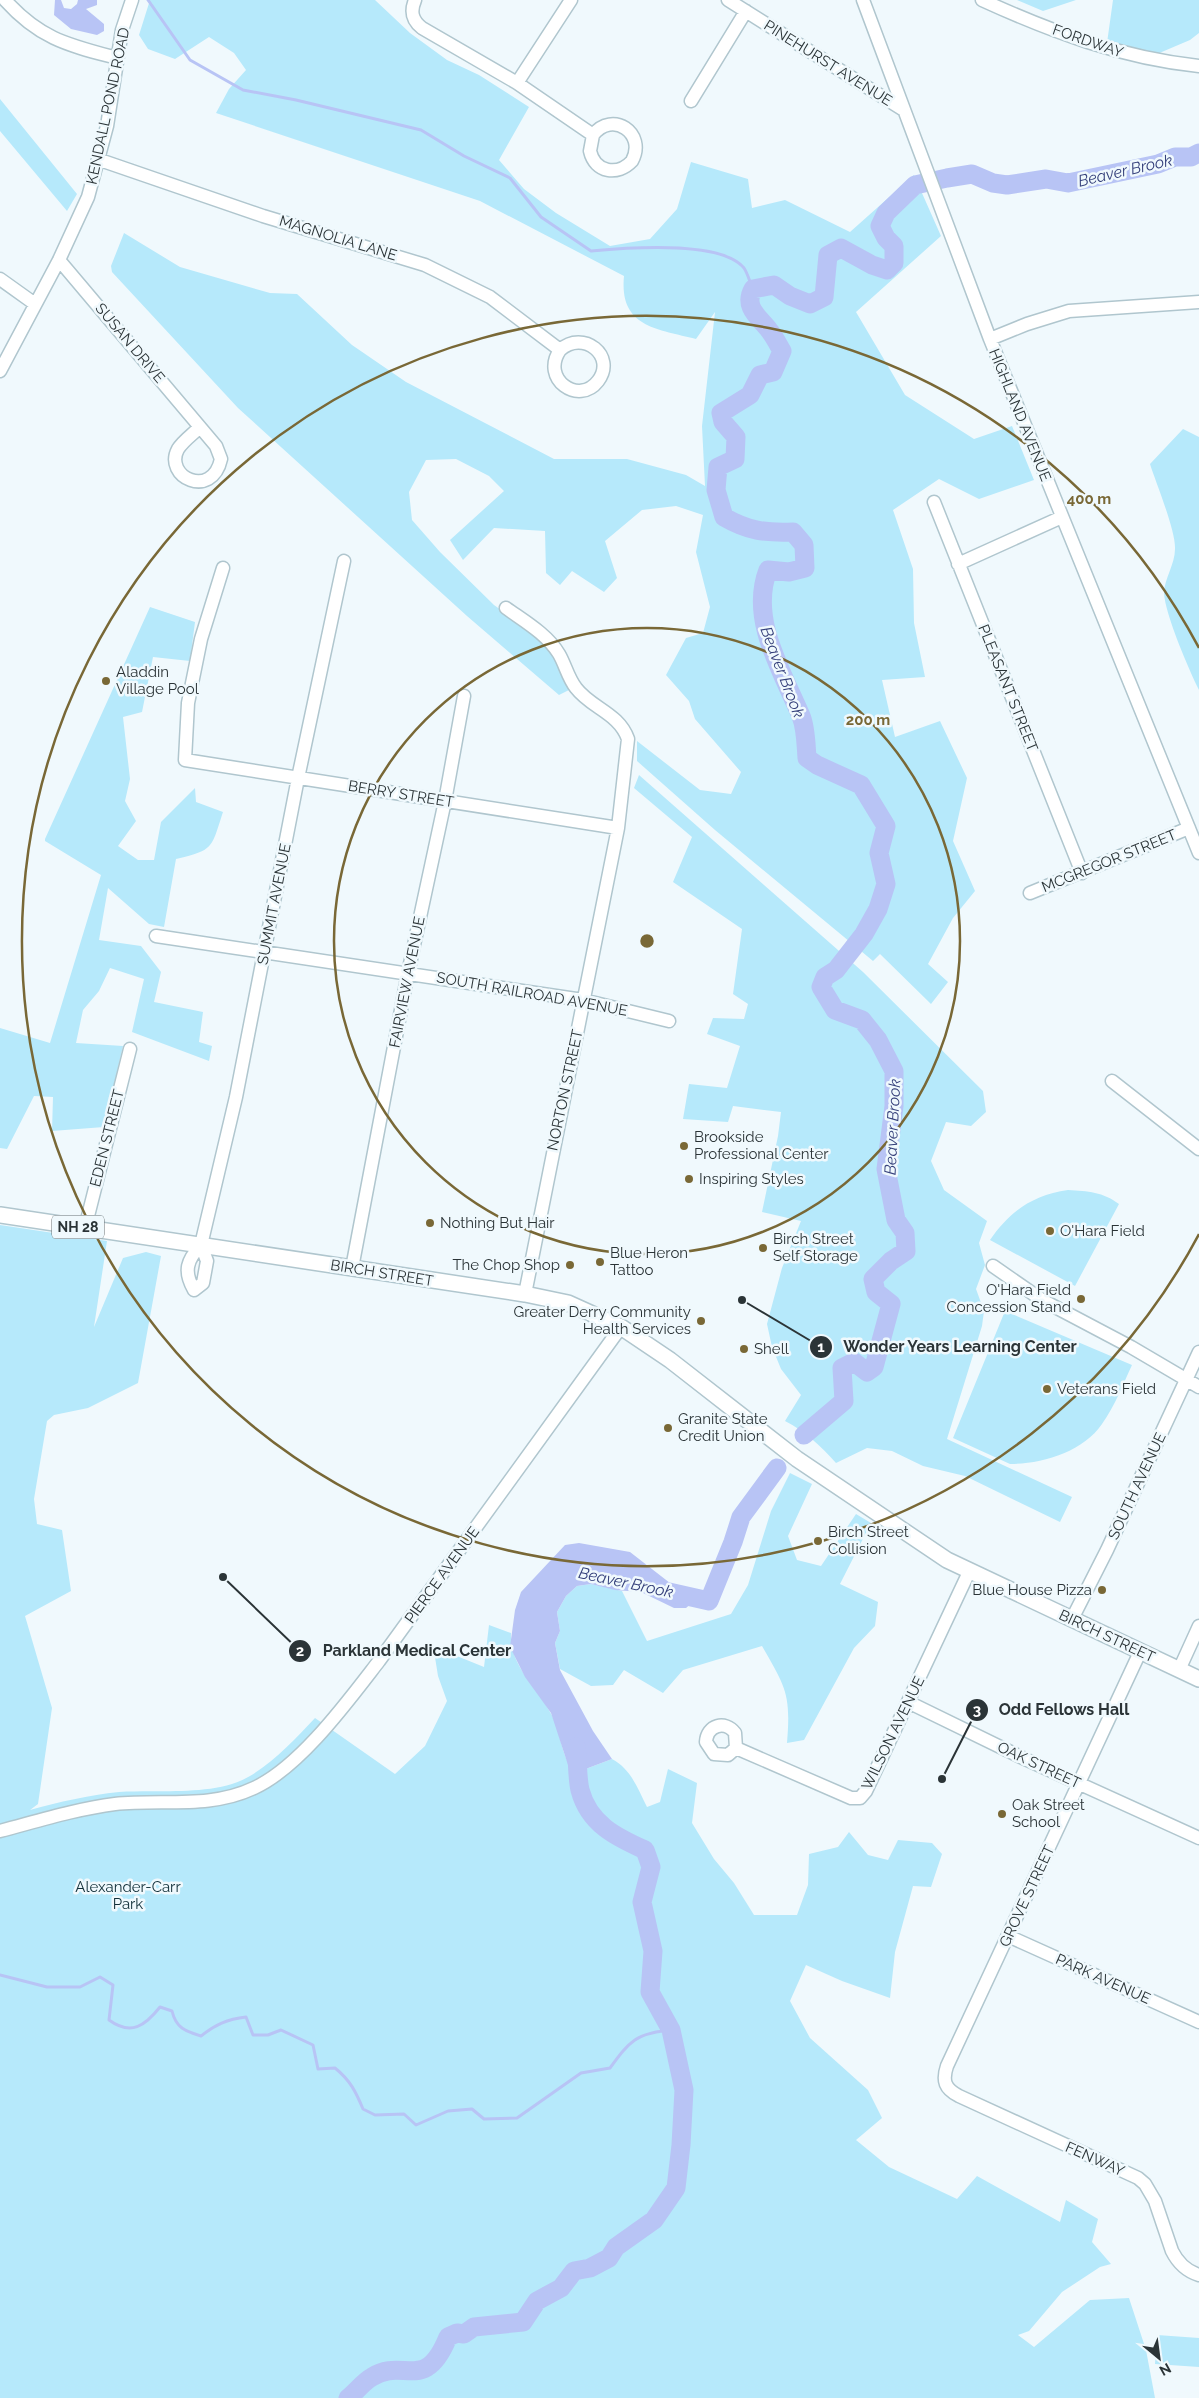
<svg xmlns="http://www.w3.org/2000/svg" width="1199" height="2398" viewBox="0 0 1199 2398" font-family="Raleway,sans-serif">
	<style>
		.green { fill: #b6e9fb }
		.water { fill: #b8c4f5 }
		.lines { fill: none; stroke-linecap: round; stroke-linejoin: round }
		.stream { stroke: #b8c4f5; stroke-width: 3 }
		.river { stroke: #b8c4f5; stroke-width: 19 }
		.minor-casing { stroke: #b0c6ce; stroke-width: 15 }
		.major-casing { stroke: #b0c6ce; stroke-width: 18 }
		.minor { stroke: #fff; stroke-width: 12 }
		.major { stroke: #fff; stroke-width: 15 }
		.ring { fill: none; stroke: #796836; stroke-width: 2.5 }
		.poi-dot { fill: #796836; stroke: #f0f9fd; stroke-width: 2 }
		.labels { text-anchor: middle; stroke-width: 5; stroke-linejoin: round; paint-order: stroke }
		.shield { fill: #f0f9fd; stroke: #666f72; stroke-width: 1 }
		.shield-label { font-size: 14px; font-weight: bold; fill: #2b3437 }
		.street-label { font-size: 15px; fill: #2b3437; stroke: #f0f9fd }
		.poi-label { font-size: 15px; fill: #2b3437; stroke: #f0f9fd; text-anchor: start }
		.park-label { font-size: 15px; fill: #112f39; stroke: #f0f9fd }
		.water-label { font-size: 16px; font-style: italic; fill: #35407b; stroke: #f0f9fd }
		.centre { fill: #796836; stroke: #f0f9fd; stroke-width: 2.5 }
		.ring-label { font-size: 15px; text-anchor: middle; font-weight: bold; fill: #796836; stroke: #f0f9fd; stroke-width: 5; stroke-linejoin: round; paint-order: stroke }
		.leader { fill: none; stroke: #2b3437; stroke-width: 2 }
		.callout-dot { fill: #2b3437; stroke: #f0f9fd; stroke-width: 2 }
		.mark-label { font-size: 15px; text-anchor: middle; font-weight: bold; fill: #fff }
		.callout-label { font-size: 16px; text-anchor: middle; font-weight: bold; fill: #2b3437; stroke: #f0f9fd; stroke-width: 5; stroke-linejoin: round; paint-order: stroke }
	</style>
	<rect width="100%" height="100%" fill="#f0f9fd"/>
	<!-- green -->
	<path class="green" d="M150 0H375L410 33 447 60 479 75 529 107 499 160 524 189 556 213 610 246 650 239 677 209 691 162 748 179 752 208 785 200 850 232 914 175 941 236 856 312 905 395 974 439 1012 426 1034 480 979 499 939 479 893 510 913 569 914 623 925 677 882 680 895 737 940 721 967 778 953 841 975 891 953 918 928 964 948 982 931 1004 880 954 873 961 715 830 637 761V741L700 790 731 794 741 772 695 719 689 701 666 675 686 638 703 633 710 607 696 552 703 515 676 506 642 510 605 541 617 578 604 592 572 571 560 585 546 573 545 531 494 528 463 560 450 540 504 491 489 476 456 459 426 460 409 492 412 520 440 552 494 605 545 642 565 677 569 690 559 695 467 616 238 408 112 272 111 266 124 233 180 267 270 293 297 294 352 345 406 382 554 459H627L686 475 705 486 702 426 715 312 696 339C656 329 619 327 624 276L480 201 216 113 229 89 246 70 234 53 209 37 175 59 148 49 139 35Z
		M1017 0H1076L1043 11Z
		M1113 0H1199V33L1190 40 1157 54 1107 43Z
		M0 99 77 194 67 211 0 131Z
		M1183 429 1199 437V690C1189 670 1165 614 1164 593 1164 580 1175 564 1175 549 1176 531 1156 483 1150 464Z
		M150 607 195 622 190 661 153 657 142 712 123 717 130 779 125 801 136 821 118 846 138 860H154L161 822 195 788 196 802 223 812C211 849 214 850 176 859L164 927 149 924 108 888 99 940 141 946 161 972 154 1002 203 1012 199 1042 212 1046 209 1061 132 1032 144 979 110 968 99 991 83 1010 76 1043 123 1046 104 1127 52 1131 53 1097 34 1096 7 1149 0 1148V1028L50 1043 101 875 45 841V839Z
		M639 775 863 972 983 1091 986 1112 971 1126 946 1122 931 1161 944 1190 987 1221 979 1243 985 1265 976 1289 984 1311 982 1326 947 1439 1072 1497 1060 1522 965 1476 923 1466 892 1451 867 1448 836 1463C821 1446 805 1431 785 1421L801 1395 781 1369 772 1347 767 1324 782 1268 801 1221 762 1212 778 1136 781 1112 733 1106 728 1122 683 1119 689 1084 727 1088 740 1046 707 1034 713 1018 744 1019 748 1004 733 994 742 929 673 882 692 837 634 788Z
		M1068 1190C1088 1191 1103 1192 1119 1204L1075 1286 990 1240C1010 1211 1033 1195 1068 1190Z
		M0 1225 107 1241 94 1327 123 1258 146 1252 161 1256 138 1383 88 1408 54 1415 47 1421 34 1499 37 1524 62 1530 71 1591 25 1616 52 1708 38 1804 30 1810C59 1802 89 1795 119 1792 159 1789 215 1797 250 1776 274 1762 296 1738 315 1718L395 1774 425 1746 447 1701 438 1676 434 1651 447 1652 484 1667 489 1625 511 1633C509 1665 536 1686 550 1712 562 1732 560 1756 575 1773L612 1759C631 1769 638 1789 647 1807L660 1802 668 1769 697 1783 692 1823 714 1859 734 1883 754 1915H797L808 1885 809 1854 838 1847 849 1832 868 1855 888 1860 898 1840 932 1843 942 1854 931 1887 913 1886 895 1952 890 1998 842 1981 806 1965 790 2001 810 2038 868 2090 882 2118 856 2140 889 2167 957 2199 977 2176 1060 2222 1066 2200 1098 2219 1092 2242 1111 2264 1100 2267 1062 2292 1029 2331 1018 2335 1034 2347 1090 2300 1129 2298 1146 2350 1155 2398H0Z
		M1005 1311 1132 1365C1123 1384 1115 1406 1102 1424 1083 1452 1042 1464 1010 1464L953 1438Z
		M790 1473 812 1484 788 1536 797 1560 821 1566 856 1514 871 1523 840 1584 878 1602 875 1626 854 1648 804 1740 787 1743C791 1694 786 1688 762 1646L683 1670 663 1693 624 1670 613 1685 591 1686 560 1669 555 1643 560 1631 557 1612 566 1596 577 1586 591 1584 622 1591 647 1641 731 1614 748 1585 771 1511Z
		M1157 2335 1199 2338V2367L1155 2364Z"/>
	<!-- water -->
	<path class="water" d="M55 0H61L64 8 71 9 77 4 78 0H97V5L86 9 104 24V31L97 35 71 29 54 15Z
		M579 1543 630 1552 679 1590 695 1594 693 1602 686 1608H674L641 1592 615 1590 591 1584 577 1586 566 1596 557 1612 560 1631 555 1643 560 1670 593 1731 612 1759 575 1773 568 1765 551 1713 525 1677 510 1647 515 1610 521 1592 565 1545Z"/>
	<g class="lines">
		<!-- stream -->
		<path class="stream" d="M148 0 190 60 243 90 296 100 421 130 464 156 510 178 541 217 591 251C624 248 721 240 744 268 748 274 750 283 753 289
			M0 1975 47 1987H80L100 1977 113 1985 109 2020C131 2036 145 2026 160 2007L172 2011C176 2028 185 2031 201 2036 215 2025 227 2019 246 2017L253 2035H268L281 2030 313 2045 318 2069 335 2068C350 2080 356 2092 363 2109L375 2115 404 2114 416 2125 448 2111 472 2109 484 2119 517 2118 581 2073 610 2068C630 2041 636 2033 671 2030"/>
		<!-- river -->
		<path class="river" d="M804 1435 844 1401 842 1368 854 1362 867 1372 874 1367 891 1304 876 1292 873 1279 891 1261 906 1251 905 1233 896 1220 886 1169 894 1106V1071L878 1040 862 1020 835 1010 821 987 825 977 836 970 864 934 878 909 886 884 879 853 886 826 861 785 817 765 807 758C806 745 806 728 801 716 782 671 749 619 768 570L789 572 805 568 804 545 793 532C765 533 748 531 724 517L716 490 718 467 735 459 736 437 723 422 721 413 750 395 760 375 773 372 782 351C778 344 774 336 769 330 759 317 743 307 753 289L774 285 790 296 810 304 824 297 828 255 841 248 872 265 887 270 894 263V246L886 238 880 226 886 213 915 185 947 178 972 174 993 183 1007 185 1046 179 1068 183 1158 164 1175 157H1191L1199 153
			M669 1592 709 1601 733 1542 741 1517 777 1468
			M348 2398C356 2392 363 2382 372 2377 403 2357 425 2394 448 2337L457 2333 464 2334 474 2327 523 2322 537 2301 561 2288 574 2271 590 2268 609 2258 616 2247 654 2220 676 2188 681 2145 684 2090 671 2030 650 1992 653 1951 642 1902 651 1867 645 1850C616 1837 589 1824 580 1790 577 1777 578 1761 576 1747"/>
		<defs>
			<path id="minor" d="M5 0C40 39 68 45 117 58
				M415 0C410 12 412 20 422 28L517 83 571 0
				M728 0 902 109
				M863 0 990 339 1199 853
				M982 0C1052 32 1122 58 1199 66
				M517 83 593 135 590 151C595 173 618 176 632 161 647 133 612 110 593 135
				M691 101 746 11
				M100 160 263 216 425 265 490 297 560 350C540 379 579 406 598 381 617 356 583 329 560 350
				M59 260 200 427
				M0 279 35 304
				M990 339 1027 324 1069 311 1199 302
				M0 371 59 260 88 197 107 126 122 30 132 0
				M200 427 216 446 221 459C212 500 163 477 178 449 183 441 193 434 200 427Z
				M934 502 1082 873
				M958 564 1062 517
				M223 568 201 639 188 703 185 760 618 828
				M506 608C524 621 547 634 559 654 565 664 568 678 576 688 591 708 619 713 628 739L618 828 525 1294
				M1030 893 1189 828
				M156 936 583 1000 669 1021
				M1112 1081 1199 1149
				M85 1228 130 1049
				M201 1245 236 1097 298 778 344 561
				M201 1245 207 1261 203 1283 194 1290C183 1271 187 1260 201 1245Z
				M993 1266 1042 1300 1131 1347 1199 1387
				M352 1268 408 973 445 801 464 696
				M1072 1619 1107 1550 1199 1352
				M1140 1652 947 2066C942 2081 945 2089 959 2096L1138 2178 1145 2184 1155 2201 1172 2251C1178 2263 1186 2271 1199 2275
				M1179 1670 1199 1626
				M908 1702 1025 1759 1199 1838
				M736 1748 728 1755 714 1754 706 1742C707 1725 725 1720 735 1733L736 1748 851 1798H860L866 1791 969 1572
				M0 1831C38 1821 76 1809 115 1804 162 1799 210 1809 254 1788 300 1767 348 1701 379 1661L621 1327
				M1008 1936 1199 2022"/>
			<path id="major" d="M0 1215 525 1294 568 1303 621 1327 670 1360 797 1459 947 1560 1199 1679"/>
		</defs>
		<!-- minor casing -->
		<use href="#minor" class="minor-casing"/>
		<!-- major casing -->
		<use href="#major" class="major-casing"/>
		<!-- minor -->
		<use href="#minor" class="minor"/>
		<!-- major -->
		<use href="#major" class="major"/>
	</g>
	<!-- distance rings -->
	<g class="ring">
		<circle cx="647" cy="941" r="313"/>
		<path d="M1199 1234A625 625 0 1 1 1199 648"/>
	</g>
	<!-- markers -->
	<g class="poi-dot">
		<circle cx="106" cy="681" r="5"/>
		<circle cx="684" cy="1146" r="5"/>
		<circle cx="689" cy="1179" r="5"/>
		<circle cx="430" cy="1223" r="5"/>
		<circle cx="1050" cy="1231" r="5"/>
		<circle cx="763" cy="1248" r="5"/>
		<circle cx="600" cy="1262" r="5"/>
		<circle cx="570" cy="1265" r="5"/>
		<circle cx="1081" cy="1299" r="5"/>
		<circle cx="701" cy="1321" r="5"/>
		<circle cx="744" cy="1349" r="5"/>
		<circle cx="1047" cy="1389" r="5"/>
		<circle cx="668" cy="1428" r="5"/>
		<circle cx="818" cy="1541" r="5"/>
		<circle cx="1102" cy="1590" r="5"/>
		<circle cx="1002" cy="1814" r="5"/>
	</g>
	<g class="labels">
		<!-- shield labels -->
		<rect class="shield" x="52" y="1215.5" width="52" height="23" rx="4"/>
		<g class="shield-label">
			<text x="78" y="1232">NH 28</text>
		</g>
		<!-- street labels -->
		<g class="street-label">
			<text transform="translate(1088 41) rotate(19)" y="5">FORDWAY</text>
			<text transform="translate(828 63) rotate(32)" y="5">PINEHURST AVENUE</text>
			<text transform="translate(108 106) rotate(-78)" y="5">KENDALL POND ROAD</text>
			<text transform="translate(338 238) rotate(17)" y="5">MAGNOLIA LANE</text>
			<text transform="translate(130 343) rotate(50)" y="5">SUSAN DRIVE</text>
			<text transform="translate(1020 415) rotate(68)" y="5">HIGHLAND AVENUE</text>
			<text transform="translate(1008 688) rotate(68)" y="5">PLEASANT STREET</text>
			<text transform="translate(401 794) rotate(9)" y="5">BERRY STREET</text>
			<text transform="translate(1109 861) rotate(-22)" y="5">MCGREGOR STREET</text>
			<text transform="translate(274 904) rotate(-79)" y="5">SUMMIT AVENUE</text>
			<text transform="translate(407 982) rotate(-79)" y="5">FAIRVIEW AVENUE</text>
			<text transform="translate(532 994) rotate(10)" y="5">SOUTH RAILROAD AVENUE</text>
			<text transform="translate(565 1090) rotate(-78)" y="5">NORTON STREET</text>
			<text transform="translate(107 1138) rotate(-76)" y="5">EDEN STREET</text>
			<text transform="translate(382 1273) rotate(9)" y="5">BIRCH STREET</text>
			<text transform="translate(1137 1486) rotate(-65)" y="5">SOUTH AVENUE</text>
			<text transform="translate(442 1575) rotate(-54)" y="5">PIERCE AVENUE</text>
			<text transform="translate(1107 1636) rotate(25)" y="5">BIRCH STREET</text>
			<text transform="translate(893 1733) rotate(-64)" y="5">WILSON AVENUE</text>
			<text transform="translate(1039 1765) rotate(25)" y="5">OAK STREET</text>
			<text transform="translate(1027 1896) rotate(-65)" y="5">GROVE STREET</text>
			<text transform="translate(1103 1979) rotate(24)" y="5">PARK AVENUE</text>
			<text transform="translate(1095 2159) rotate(24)" y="5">FENWAY</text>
		</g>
		<!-- poi labels -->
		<g class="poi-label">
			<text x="116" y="677">Aladdin<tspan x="116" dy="17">Village Pool</tspan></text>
			<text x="694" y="1142">Brookside<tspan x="694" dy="17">Professional Center</tspan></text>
			<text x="699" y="1184">Inspiring Styles</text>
			<text x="440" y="1228">Nothing But Hair</text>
			<text x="1060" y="1236">O'Hara Field</text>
			<text x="773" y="1244">Birch Street<tspan x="773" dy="17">Self Storage</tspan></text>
			<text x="610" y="1258">Blue Heron<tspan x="610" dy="17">Tattoo</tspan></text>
			<text x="560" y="1270" text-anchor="end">The Chop Shop</text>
			<text x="1071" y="1295" text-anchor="end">O'Hara Field<tspan x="1071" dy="17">Concession Stand</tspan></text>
			<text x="691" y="1317" text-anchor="end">Greater Derry Community<tspan x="691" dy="17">Health Services</tspan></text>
			<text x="754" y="1354">Shell</text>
			<text x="1057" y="1394">Veterans Field</text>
			<text x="678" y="1424">Granite State<tspan x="678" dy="17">Credit Union</tspan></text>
			<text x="828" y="1537">Birch Street<tspan x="828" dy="17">Collision</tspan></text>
			<text x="1092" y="1595" text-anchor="end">Blue House Pizza</text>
			<text x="1012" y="1810">Oak Street<tspan x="1012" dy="17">School</tspan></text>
		</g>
		<!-- park labels -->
		<g class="park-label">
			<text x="128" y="1892">Alexander-Carr<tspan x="128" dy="17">Park</tspan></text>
		</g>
		<!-- water labels -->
		<g class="water-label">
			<text transform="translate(1125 170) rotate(-13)" y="6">Beaver Brook</text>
			<text transform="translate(783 672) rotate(69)" y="6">Beaver Brook</text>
			<text transform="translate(892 1127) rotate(-87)" y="6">Beaver Brook</text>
			<text transform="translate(626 1582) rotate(12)" y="6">Beaver Brook</text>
		</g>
	</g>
	<circle cx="647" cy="941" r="8" class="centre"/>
	<g class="ring-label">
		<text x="1089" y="504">400 m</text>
		<text x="868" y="725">200 m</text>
	</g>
	<!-- callouts -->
	<path class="leader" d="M742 1300L821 1347M223 1577L300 1651M942 1779L977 1710"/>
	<g class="callout-dot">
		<circle cx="742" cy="1300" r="5"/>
		<circle cx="223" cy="1577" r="5"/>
		<circle cx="942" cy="1779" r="5"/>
		<circle cx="821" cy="1347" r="12"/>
		<circle cx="300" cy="1651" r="12"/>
		<circle cx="977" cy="1710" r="12"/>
	</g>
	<g class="mark-label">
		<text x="821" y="1352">1</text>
		<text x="300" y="1656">2</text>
		<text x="977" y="1715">3</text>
	</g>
	<g class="callout-label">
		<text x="960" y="1352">Wonder Years Learning Center</text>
		<text x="417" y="1656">Parkland Medical Center</text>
		<text x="1064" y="1715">Odd Fellows Hall</text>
	</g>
	<!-- north arrow -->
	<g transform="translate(1159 2358) rotate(151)" stroke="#f0f9fd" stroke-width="4" paint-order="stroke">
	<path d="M0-4L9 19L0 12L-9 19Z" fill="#2b3437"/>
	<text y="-8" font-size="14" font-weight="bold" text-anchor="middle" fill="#2b3437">N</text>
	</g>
</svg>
